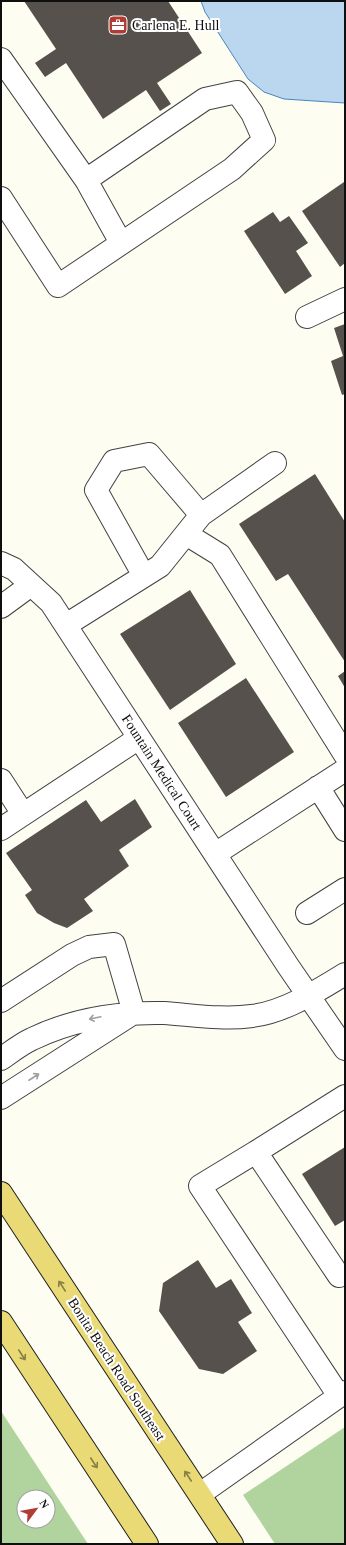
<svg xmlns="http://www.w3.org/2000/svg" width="346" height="1545" viewBox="0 0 346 1545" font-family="Georgia,serif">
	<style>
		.forest { fill: #b1d49f; fill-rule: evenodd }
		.water { fill: #bbd7f0; stroke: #4a84c0 }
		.building { fill: #56514c }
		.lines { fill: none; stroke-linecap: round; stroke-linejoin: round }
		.minor-casing { stroke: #424242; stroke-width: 24 }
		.major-casing { stroke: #202020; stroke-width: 24 }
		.minor { stroke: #fff; stroke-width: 22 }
		.major { stroke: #eada75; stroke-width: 22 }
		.oneway { stroke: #9f9f9f }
		.oneway2 { stroke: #877f47 }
		.labels { text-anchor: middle; stroke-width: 4; stroke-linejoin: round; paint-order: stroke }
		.poi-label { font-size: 14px; fill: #0f0f0f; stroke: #fff; text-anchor: start }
		.street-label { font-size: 14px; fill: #0f0f0f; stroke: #fff }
	</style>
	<rect width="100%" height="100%" fill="#fefdf2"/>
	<!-- forest -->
	<path class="forest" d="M1 1411 88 1544H1ZM24 1497H48V1521H24Z
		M345 1427V1544H275L243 1495Z"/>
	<!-- water -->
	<path class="water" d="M201 1H345V103L284 99 264 92 248 79 205 12Z"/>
	<!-- building -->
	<path class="building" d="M24 1H168L202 53 157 83 171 104 160 111 146 90 103 119 66 63 45 77 35 63 56 49Z
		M344 182 345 263 340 267 302 211Z
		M273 212 280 222 289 216 308 243 296 251 312 276 285 294 244 231Z
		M345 324V394L342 395 331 361 343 356 334 328Z
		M315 474 345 522V662L288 574 276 581 239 524Z
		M190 590 236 664 170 710 120 634Z
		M345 671V688L338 676Z
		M246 678 294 752 226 797 178 723Z
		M135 799 152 827 119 850 129 866 84 899 93 911 67 928 54 923 37 913 25 895 32 890 6 853 86 800 101 822Z
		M345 1147V1220L335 1226 302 1174Z
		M198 1260 216 1288 231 1279 252 1313 238 1322 257 1351 223 1374 199 1369 159 1311 163 1283Z"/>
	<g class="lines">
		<defs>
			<path id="minor" d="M1 59 86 180 205 99 237 92 252 113 264 140 232 169 58 286 1 198
				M86 180 121 243
				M307 317 345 299
				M186 534 220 555 345 755
				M1 563 14 569 51 603 288 966 345 1049
				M144 576 96 490 114 461 149 454 201 515
				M1 607 31 585
				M66 625 160 566 201 515 275 463
				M1 780 23 814
				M318 787 345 830
				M1 829 139 738
				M215 854 345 770
				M307 913 345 889
				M1 1001 72 955 89 947 114 944 134 1013
				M1 1059C11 1052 21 1044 32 1039 73 1019 118 1012 164 1013 193 1015 223 1020 252 1016 285 1012 317 991 345 974
				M1 1098 129 1016
				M256 1152 345 1096
				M339 1276 256 1152 200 1186 339 1396
				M200 1494 345 1392"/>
			<path id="major" d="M1 1193 232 1544
				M1 1322 147 1544"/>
		</defs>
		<!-- minor casing -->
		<use href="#minor" class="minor-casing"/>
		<!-- major casing -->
		<use href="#major" class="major-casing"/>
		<!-- minor -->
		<use href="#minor" class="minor"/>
		<!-- major -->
		<use href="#major" class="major"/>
	</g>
	<!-- one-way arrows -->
	<defs><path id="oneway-shaft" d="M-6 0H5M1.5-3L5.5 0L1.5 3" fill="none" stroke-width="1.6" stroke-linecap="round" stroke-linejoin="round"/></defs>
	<g class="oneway">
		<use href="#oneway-shaft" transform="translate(95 1018) rotate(168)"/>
		<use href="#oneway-shaft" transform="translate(34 1077) rotate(-33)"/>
	</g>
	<g class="oneway2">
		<use href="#oneway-shaft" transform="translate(62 1286) rotate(-123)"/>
		<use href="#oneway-shaft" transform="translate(22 1355) rotate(57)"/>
		<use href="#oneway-shaft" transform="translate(94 1463) rotate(57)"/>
		<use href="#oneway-shaft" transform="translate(188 1476) rotate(-123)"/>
	</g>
	<!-- icons -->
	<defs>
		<symbol id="office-square" viewBox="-11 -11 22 22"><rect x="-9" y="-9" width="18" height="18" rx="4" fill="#b13c34" stroke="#fff"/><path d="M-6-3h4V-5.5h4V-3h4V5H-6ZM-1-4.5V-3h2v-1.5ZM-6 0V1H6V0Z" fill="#fff"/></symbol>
	</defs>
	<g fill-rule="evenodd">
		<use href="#office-square" x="107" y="14" width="22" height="22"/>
	</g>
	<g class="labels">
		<!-- poi labels -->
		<g class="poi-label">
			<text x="132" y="30">Carlena E. Hull</text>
		</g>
		<!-- street labels -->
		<g class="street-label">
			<text transform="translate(162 772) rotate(57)" y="5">Fountain Medical Court</text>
			<text transform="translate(117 1369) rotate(57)" y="5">Bonita Beach Road Southeast</text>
		</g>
	</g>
	<!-- border -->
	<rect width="346" height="1545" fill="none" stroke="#0f0f0f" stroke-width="4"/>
	<!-- north arrow -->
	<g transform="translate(36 1509) rotate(58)"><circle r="19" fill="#ffffff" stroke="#9f9f9f"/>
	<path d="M0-3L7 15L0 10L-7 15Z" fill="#b13c34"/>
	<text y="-6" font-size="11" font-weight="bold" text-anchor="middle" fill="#0f0f0f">N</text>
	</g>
</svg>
